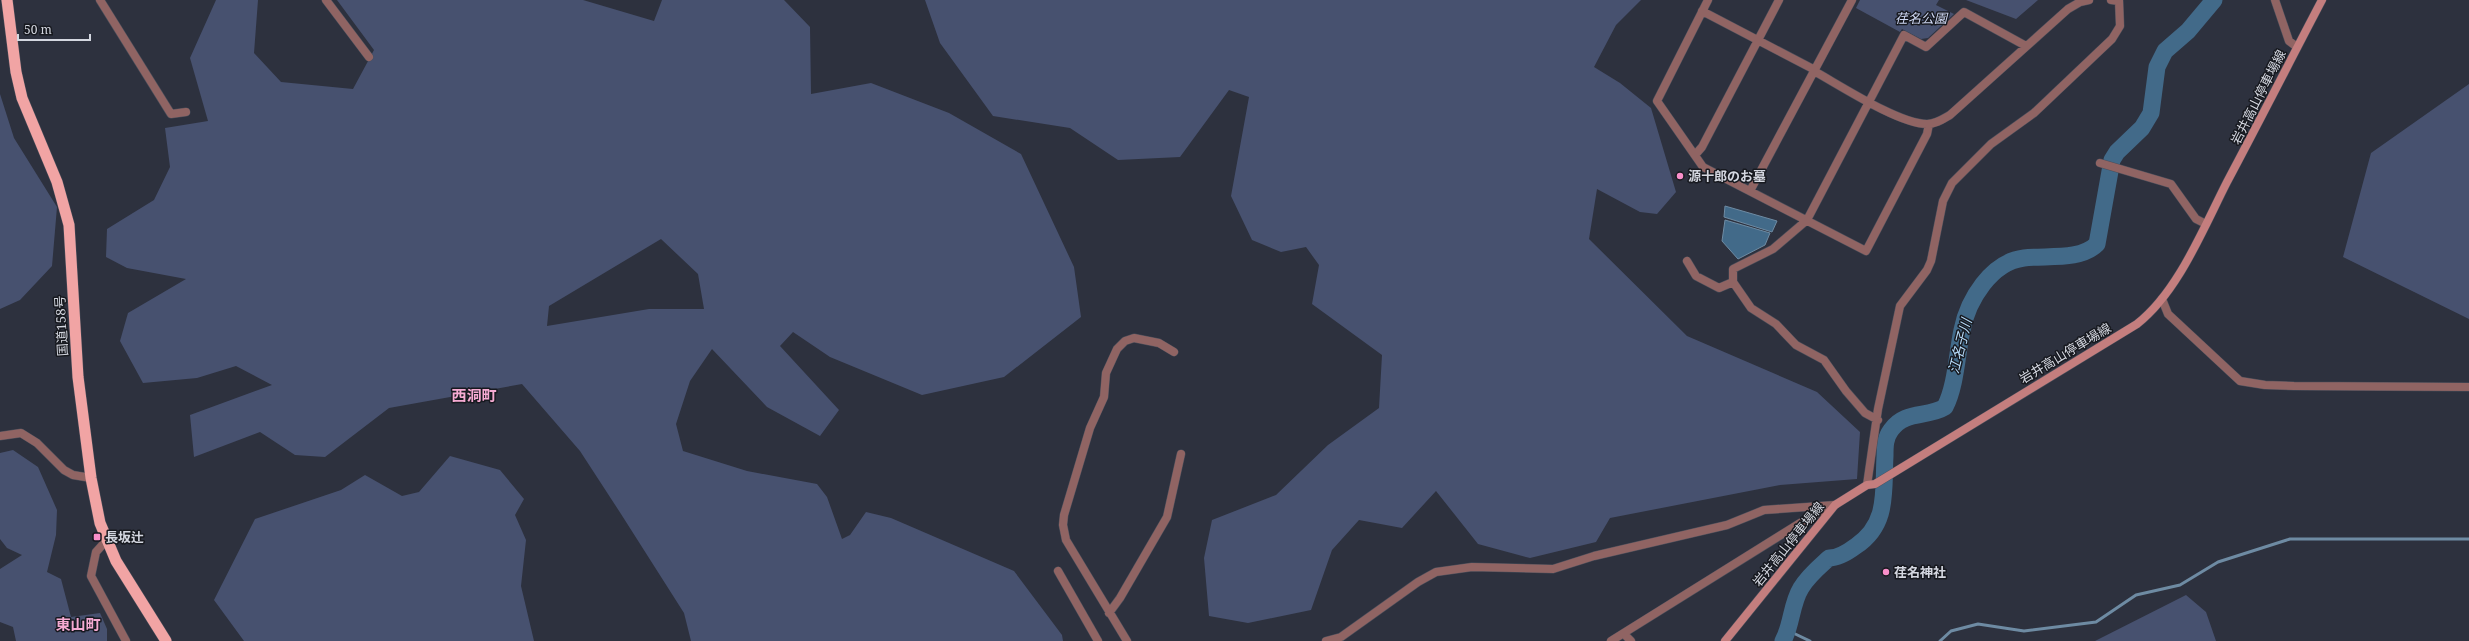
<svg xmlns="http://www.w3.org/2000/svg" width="2469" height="641" viewBox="0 0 2469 641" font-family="'Noto Serif','Noto Sans JP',serif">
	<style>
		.green { fill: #47516f; fill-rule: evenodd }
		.water { fill: #426a89; stroke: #6e8ba3 }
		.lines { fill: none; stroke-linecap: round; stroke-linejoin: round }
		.stream { stroke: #6e8ba3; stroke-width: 3 }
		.river { stroke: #426a89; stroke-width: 17 }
		.minor-casing { stroke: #4b4f5b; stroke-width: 9 }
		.tertiary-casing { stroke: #4b4f5b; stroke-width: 9 }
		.secondary-casing { stroke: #4b4f5b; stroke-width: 9 }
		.trunk-casing { stroke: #4b4f5b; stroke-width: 12 }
		.minor { stroke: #906463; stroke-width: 8 }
		.tertiary { stroke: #906463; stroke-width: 8 }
		.secondary { stroke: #c47e7e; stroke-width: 8 }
		.trunk { stroke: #f1a4a4; stroke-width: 11 }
		.poi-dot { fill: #f98fca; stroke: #17191f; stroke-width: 1.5 }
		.labels { text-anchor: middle; stroke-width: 3; stroke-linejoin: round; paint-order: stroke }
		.park-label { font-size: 13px; font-style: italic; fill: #cfd8f3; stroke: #17191f }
		.street-label { font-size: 13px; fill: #d4d7e0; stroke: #17191f }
		.poi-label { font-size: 13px; font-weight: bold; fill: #d4d7e0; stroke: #17191f; text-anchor: start }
		.water-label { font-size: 14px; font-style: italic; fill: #b7ddfc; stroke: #17191f }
		.quarter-label { font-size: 15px; font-weight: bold; fill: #f5aad2; stroke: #17191f }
	</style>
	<rect width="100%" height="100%" fill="#2d313e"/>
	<!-- green -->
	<path class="green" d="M216 0H258L254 53 281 82 353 89 374 50 337 0H583L654 21 662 0H784L810 27 811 94 871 83 949 113 1021 154 1074 267 1081 317 1004 377 922 395 830 357 793 332 780 346 839 410 820 436 767 407 712 349 690 381 676 424 683 451 747 471 817 484 827 497 842 539 850 535 866 512 891 518 1014 571 1062 635 1063 641H691L684 613 621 514 580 451 522 384 389 408 325 457 295 455 260 432 194 457 190 415 272 385 236 366 197 378 143 383 120 341 128 313 186 279 127 268 106 257 107 229 154 200 170 167 165 128 208 121 190 58ZM661 239 698 274 704 309H649L547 326 549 306Z
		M925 0H1641L1616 25 1594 67 1620 83 1651 108 1676 192 1657 214 1640 212 1597 189 1589 239 1687 336 1817 392 1860 432 1857 479 1780 485 1610 518 1596 542 1530 558 1478 544 1436 491 1402 528 1359 520 1332 550 1311 610 1248 623 1209 616 1204 558 1212 520 1276 495 1328 445 1379 408 1382 355 1312 304 1319 265 1306 247 1281 252 1252 240 1231 196 1249 97 1229 90 1180 157 1118 160 1070 128 993 116 940 43Z
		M1860 0H1939L1936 5 1954 14 1928 38 1921 39 1902 29 1900 32 1856 8Z
		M1966 0H2038L2016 19Z
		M2469 84V319L2343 257 2371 153Z
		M0 94 14 138 57 207 52 266 20 300 0 309Z
		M13 450 38 467 57 510 56 535 47 572 61 579 71 617 100 613 107 629V641H16L13 627 0 622V569L22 555 7 548 0 539V453Z
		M450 456 500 470 524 499 515 515 526 540 521 586 534 641H244L214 600 255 519 341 490 365 475 402 496 419 492Z
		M2186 595 2206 612 2216 641H2095Z"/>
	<!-- water -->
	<path class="water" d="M1725 206 1777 221 1772 232 1724 217Z
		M1725 220 1770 233 1765 245 1738 259 1722 241Z"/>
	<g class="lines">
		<!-- stream -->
		<path class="stream" d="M1789 631 1810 641
			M1940 641 1951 631 1978 624 2024 631 2096 622 2136 595 2180 585 2218 562 2290 539H2469"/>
		<!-- river -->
		<path class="river" d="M1783 641C1792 625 1791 604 1801 588 1808 576 1819 567 1829 558 1839 558 1848 552 1856 546 1889 524 1883 491 1885 456 1885 446 1885 438 1891 430 1905 410 1927 418 1945 407 1956 386 1957 353 1962 330 1968 300 1991 262 2024 258 2046 255 2080 261 2097 244L2112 160 2117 152 2142 128 2151 113 2157 67 2165 51 2188 31 2214 0"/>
		<defs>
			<path id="minor" d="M100 0 171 114 186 112
				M326 0 369 57
				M1708 0 1657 101 1703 167 1866 251 1927 134 1929 124
				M2111 0 2119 1
				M2275 0 2289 41 2297 47
				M1702 11 1815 70
				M1814 71C1841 86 1899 124 1927 124 1936 124 1943 119 1950 115L2068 9 2080 2 2089 0
				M1695 155 1702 147 1779 0
				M2100 163 2171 184 2196 219 2206 224
				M1750 191 1852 0
				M1687 261 1696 276 1719 288 1733 282
				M1878 420 1865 413 1846 391 1824 360 1796 345 1776 324 1751 308 1733 282V269L1773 249 1807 220 1904 35 1926 47 1964 12 2026 46
				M0 436 21 433 37 443 64 470 73 475 91 478
				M1867 485 1878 409 1900 306 1927 270 1931 261 1943 201 1952 183 1991 144 2034 113 2112 39 2120 26 2119 0
				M106 541 96 552 91 576 126 641
				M1058 571 1098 641
				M1109 613 1120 598 1167 517 1181 454
				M1127 641 1066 540 1063 525 1064 515 1090 428 1104 397 1106 373 1117 349 1125 341 1134 338 1159 343 1174 352
				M1326 641 1341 637 1418 582 1436 572 1472 567 1553 569 1594 556 1727 525 1764 510 1835 505"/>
			<path id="tertiary" d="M2162 299 2168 314 2240 381 2265 385 2294 386 2469 387
				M1624 634 1631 641
				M1611 641 1813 515 1835 505"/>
			<path id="secondary" d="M1725 641 1835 505 1867 485 1875 484 2137 324C2178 292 2203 229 2227 182 2259 122 2290 61 2322 0"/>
			<path id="trunk" d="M7 0 16 72 22 98 57 182 69 225 78 377 91 478 100 523 116 561 166 641"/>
		</defs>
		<!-- minor casing -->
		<use href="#minor" class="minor-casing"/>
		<!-- tertiary casing -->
		<use href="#tertiary" class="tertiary-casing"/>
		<!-- secondary casing -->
		<use href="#secondary" class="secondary-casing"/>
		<!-- trunk casing -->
		<use href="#trunk" class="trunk-casing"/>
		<!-- minor -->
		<use href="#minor" class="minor"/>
		<!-- tertiary -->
		<use href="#tertiary" class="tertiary"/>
		<!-- secondary -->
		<use href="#secondary" class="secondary"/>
		<!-- trunk -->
		<use href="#trunk" class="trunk"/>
	</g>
	<!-- markers -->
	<g class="poi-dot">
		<circle cx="1680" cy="176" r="4"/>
		<rect x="93" y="533" width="8" height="8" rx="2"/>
		<circle cx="1886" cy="572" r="4"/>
	</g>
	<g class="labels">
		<!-- park labels -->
		<g class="park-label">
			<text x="1921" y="23">荏名公園</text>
		</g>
		<!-- street labels -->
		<g class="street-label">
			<text transform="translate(2258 97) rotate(-63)" y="5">岩井高山停車場線</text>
			<text transform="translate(61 326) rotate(-93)" y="5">国道158号</text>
			<text transform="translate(2065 353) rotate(-31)" y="5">岩井高山停車場線</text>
			<text transform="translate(1788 544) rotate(-51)" y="5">岩井高山停車場線</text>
		</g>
		<!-- poi labels -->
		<g class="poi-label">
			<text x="1688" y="181">源十郎のお墓</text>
			<text x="105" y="542">長坂辻</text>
			<text x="1894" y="577">荏名神社</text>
		</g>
		<!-- water labels -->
		<g class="water-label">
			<text transform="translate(1960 346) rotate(-76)" y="5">江名子川</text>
		</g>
		<!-- quarter labels -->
		<g class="quarter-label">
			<text x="474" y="401">西洞町</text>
			<text x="78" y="630">東山町</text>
		</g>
	</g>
	<!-- scale -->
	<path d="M18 34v6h72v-6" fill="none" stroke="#d4d7e0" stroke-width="2"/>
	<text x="24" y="34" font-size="12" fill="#d4d7e0" stroke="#17191f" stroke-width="3" paint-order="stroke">50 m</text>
</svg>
